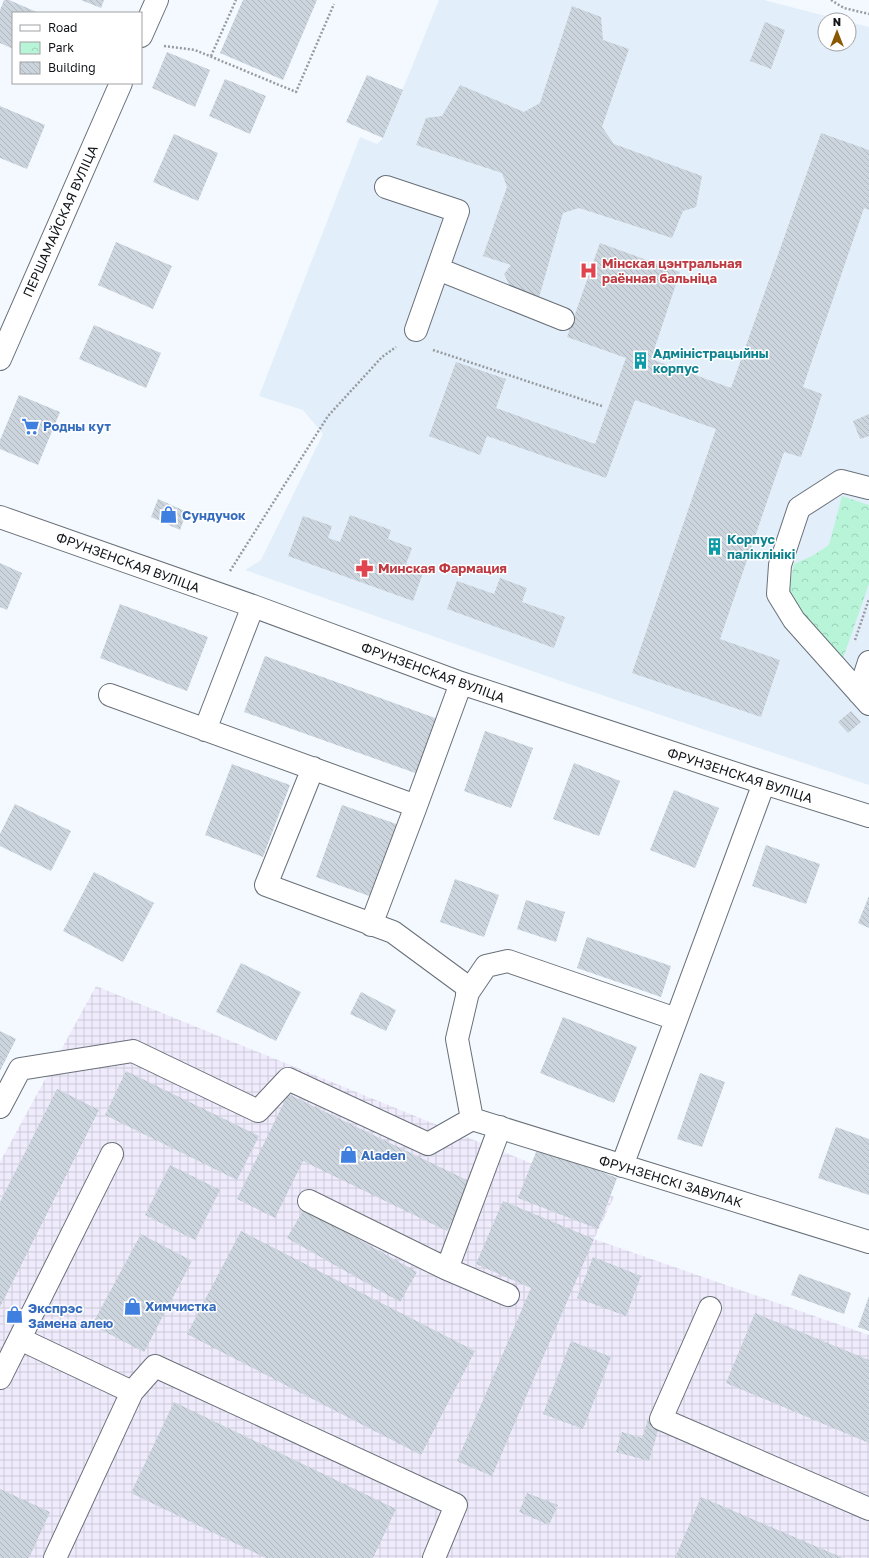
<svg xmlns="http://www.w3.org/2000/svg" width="869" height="1558" viewBox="0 0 869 1558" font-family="'Golos Text',sans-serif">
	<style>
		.industrial { fill: url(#industrial-grid) }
		.built { fill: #e2eef9 }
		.park { fill: url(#park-crowns) }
		.building { fill: url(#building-back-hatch) }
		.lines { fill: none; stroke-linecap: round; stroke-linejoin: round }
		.minor-casing { stroke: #697079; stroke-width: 24 }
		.path { stroke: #969ba0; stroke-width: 2.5; stroke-dasharray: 2 2; stroke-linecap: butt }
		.minor { stroke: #fff; stroke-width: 22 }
		.labels { text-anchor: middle; stroke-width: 3; stroke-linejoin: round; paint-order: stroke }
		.street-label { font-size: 13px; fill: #121518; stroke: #fff }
		.health-label { font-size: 13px; font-weight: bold; fill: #be3a42; stroke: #fff; text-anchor: start }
		.culture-label { font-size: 13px; font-weight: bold; fill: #0d838f; stroke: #fff; text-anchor: start }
		.shop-label { font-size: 13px; font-weight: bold; fill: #366cbe; stroke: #fff; text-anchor: start }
	</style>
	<defs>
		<pattern id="industrial-grid" width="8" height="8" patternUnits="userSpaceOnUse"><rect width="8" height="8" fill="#efebfd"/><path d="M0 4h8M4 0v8" fill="none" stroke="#ccc9d8"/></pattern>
		<pattern id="park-crowns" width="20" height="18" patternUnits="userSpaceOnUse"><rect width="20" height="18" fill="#b8f4d8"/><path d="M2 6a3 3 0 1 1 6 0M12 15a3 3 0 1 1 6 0" fill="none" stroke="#9dd0b9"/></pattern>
		<pattern id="building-back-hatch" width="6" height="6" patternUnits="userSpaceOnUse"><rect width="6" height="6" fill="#ccd5de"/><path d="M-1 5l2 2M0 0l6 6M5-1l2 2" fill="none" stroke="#aeb6be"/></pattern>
	</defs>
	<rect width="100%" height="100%" fill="#f3f9ff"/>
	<!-- industrial -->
	<path class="industrial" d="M96 986 614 1197 594 1239 869 1335V1558H0V1162Z"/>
	<!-- built -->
	<path class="built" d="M439 0H764L841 20H825V44H849V22L869 27V785L569 684 245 570 261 560 323 434 303 410 259 396 360 137 377 144 383 138Z"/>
	<!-- park -->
	<path class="park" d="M842 496 869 505V584L841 664 804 616 789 590 794 564 812 556 829 545Z"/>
	<!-- building -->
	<path class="building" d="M4 0H9L39 13H13V49L0 43V10Z
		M81 0H104L101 8Z
		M243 0H317L283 80 220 53Z
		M572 6 601 17 603 40 629 49 602 127 614 144 702 176 696 207 683 211 672 238 579 208 563 213 538 301 512 291 504 274 511 265 483 256 507 187 502 173 416 145 426 118 442 116 460 85 524 112 540 103Z
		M765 22 785 30 771 69 750 61Z
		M167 52 210 70 195 107 152 88Z
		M367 75 403 90 383 138 346 122Z
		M225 79 266 96 250 134 209 116Z
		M0 106 45 125 27 169 0 158Z
		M821 133 869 150V210L864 208 803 387 822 394 812 426 801 457 784 452 720 639 780 660 761 717 632 673 716 429 635 400 606 478 487 436 480 455 429 436 456 362 506 379 496 408 595 444 626 358 567 337 600 243 680 272 651 359 731 388Z
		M174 134 218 153 198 201 153 182Z
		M116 242 172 266 153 309 98 285Z
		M94 325 161 353 146 388 79 359Z
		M19 395 60 412 38 465 0 449V440Z
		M869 414V436L860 439 853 421Z
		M158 499 187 512 180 530 151 517Z
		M350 515 391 530 388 539 412 548 406 564 424 570 413 601 288 556 303 516 332 526 328 538 340 542Z
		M0 563 22 573 7 610 0 607Z
		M500 578 527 588 522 602 565 617 554 648 447 609 457 581 494 594Z
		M120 604 208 637 187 691 100 658Z
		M265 656 438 719 418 774 244 712Z
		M851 711 861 722 848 733 838 722Z
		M485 731 533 748 511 808 464 791Z
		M574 763 620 781 599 836 553 819Z
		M232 764 290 785 263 857 205 835Z
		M674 790 719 808 695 868 650 850Z
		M15 804 71 831 51 871 0 846V834Z
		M342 805 402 826 375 898 316 877Z
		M766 845 820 864 806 904 752 886Z
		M94 872 154 903 123 962 63 931Z
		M455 879 499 895 484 937 440 922Z
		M869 896V928L858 923Z
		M526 900 565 912 556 942 517 929Z
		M587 937 671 966 661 997 577 968Z
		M241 963 301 992 276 1041 216 1012Z
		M361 992 396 1010 386 1031 350 1014Z
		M563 1017 637 1047 614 1103 540 1073Z
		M0 1031 16 1039 0 1071Z
		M126 1071 259 1136 237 1180 105 1115Z
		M700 1073 725 1082 702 1147 677 1139Z
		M57 1089 99 1110 0 1307V1202Z
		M288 1094 471 1182 447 1231 303 1161 275 1218 237 1199Z
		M836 1127 869 1139V1195L818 1178Z
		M538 1147 617 1178 598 1229 518 1198Z
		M170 1165 220 1190 195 1240 145 1215Z
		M503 1201 594 1239 492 1476 457 1461 531 1288 476 1264Z
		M304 1209 417 1272 400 1302 287 1238Z
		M241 1231 475 1351 421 1455 187 1334Z
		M141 1234 192 1261 144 1352 92 1325Z
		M593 1257 641 1276 626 1316 577 1298Z
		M799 1274 851 1293 844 1314 791 1295Z
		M869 1296V1331L858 1327Z
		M755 1313 869 1360V1443L726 1383Z
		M571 1341 611 1357 583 1429 543 1414Z
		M174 1402 396 1509 373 1558H266L131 1493Z
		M648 1419 660 1424 649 1461 616 1452 622 1432 642 1438Z
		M0 1489 50 1512 29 1558H0Z
		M527 1493 558 1505 549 1525 519 1512Z
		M701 1497 843 1558H675Z"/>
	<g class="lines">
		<defs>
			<path id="minor" d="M141 36 157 0
				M386 187 458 211 416 330
				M438 269 563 319
				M0 359 121 83
				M869 488 841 481 799 508 780 565 778 594 794 620 869 704
				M0 517 253 606 461 683 764 783 869 816
				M859 693 869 662
				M110 695 416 806 371 925
				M205 730 253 606
				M313 768 266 885 393 932 469 988 457 1039 472 1119
				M416 806 461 683
				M467 994 486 966 508 961 676 1019
				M0 1107 20 1069 133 1051 258 1111 288 1079 428 1144 472 1119
				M472 1119 869 1242
				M500 1127 447 1269 508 1295
				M622 1166 764 783
				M309 1201 447 1269
				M710 1308 661 1419 869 1509
				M20 1339 132 1392
				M0 1378 112 1154
				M55 1558 132 1392 155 1366 456 1505 434 1558"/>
		</defs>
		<!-- minor casing -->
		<use href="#minor" class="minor-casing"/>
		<!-- path -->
		<path class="path" d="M831 0 844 8 869 14
			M164 46 195 50 296 92 334 4
			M211 56 236 0
			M433 350 602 406
			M230 571 328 416 382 357 396 347
			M855 640 869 599"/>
		<!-- minor -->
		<use href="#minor" class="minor"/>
	</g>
	<!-- icons -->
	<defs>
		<symbol id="hospital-bare" viewBox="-9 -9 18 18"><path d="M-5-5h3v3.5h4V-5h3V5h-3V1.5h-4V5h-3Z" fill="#e0444e" stroke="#fff" stroke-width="2.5" paint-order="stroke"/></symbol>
		<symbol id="building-bare" viewBox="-9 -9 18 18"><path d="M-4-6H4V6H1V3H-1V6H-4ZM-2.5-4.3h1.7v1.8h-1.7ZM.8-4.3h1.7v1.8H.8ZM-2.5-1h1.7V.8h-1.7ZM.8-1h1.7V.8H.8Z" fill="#0f9aa8" stroke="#fff" stroke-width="2.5" paint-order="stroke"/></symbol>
		<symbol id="supermarket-bare" viewBox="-9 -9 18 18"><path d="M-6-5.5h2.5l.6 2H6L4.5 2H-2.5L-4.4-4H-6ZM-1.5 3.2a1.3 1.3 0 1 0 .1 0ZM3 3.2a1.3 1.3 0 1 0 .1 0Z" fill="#3f7fe0" stroke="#fff" stroke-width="2.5" paint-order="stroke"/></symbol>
		<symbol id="shop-bare" viewBox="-9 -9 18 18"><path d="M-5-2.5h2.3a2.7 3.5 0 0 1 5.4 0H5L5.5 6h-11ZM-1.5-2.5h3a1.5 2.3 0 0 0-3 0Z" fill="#3f7fe0" stroke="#fff" stroke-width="2.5" paint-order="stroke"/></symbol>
		<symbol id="pharmacy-bare" viewBox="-9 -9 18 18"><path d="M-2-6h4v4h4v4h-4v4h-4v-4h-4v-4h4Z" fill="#e0444e" stroke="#fff" stroke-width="2.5" paint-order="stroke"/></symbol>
	</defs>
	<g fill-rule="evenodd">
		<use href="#hospital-bare" x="576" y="258" width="25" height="25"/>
		<use href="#building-bare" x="628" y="348" width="25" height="25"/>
		<use href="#supermarket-bare" x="18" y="414" width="25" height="25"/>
		<use href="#shop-bare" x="156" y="502" width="25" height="25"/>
		<use href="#building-bare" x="702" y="534" width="25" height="25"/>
		<use href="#pharmacy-bare" x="352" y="556" width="25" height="25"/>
		<use href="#shop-bare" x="336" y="1142" width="25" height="25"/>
		<use href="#shop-bare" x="120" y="1294" width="25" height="25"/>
		<use href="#shop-bare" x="2" y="1302" width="25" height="25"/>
	</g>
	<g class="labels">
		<!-- street labels -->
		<g class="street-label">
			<text transform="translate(60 221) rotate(-66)" y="5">ПЕРШАМАЙСКАЯ ВУЛІЦА</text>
			<text transform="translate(128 562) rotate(20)" y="5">ФРУНЗЕНСКАЯ ВУЛІЦА</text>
			<text transform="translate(433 672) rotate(20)" y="5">ФРУНЗЕНСКАЯ ВУЛІЦА</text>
			<text transform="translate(740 775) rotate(18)" y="5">ФРУНЗЕНСКАЯ ВУЛІЦА</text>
			<text transform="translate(671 1181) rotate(17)" y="5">ФРУНЗЕНСКІ ЗАВУЛАК</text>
		</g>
		<!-- health labels -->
		<g class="health-label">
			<text x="602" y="268">Мінская цэнтральная<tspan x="602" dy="15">раённая бальніца</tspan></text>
			<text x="378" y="573">Минская Фармация</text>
		</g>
		<!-- culture labels -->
		<g class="culture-label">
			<text x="653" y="358">Адміністрацыйны<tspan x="653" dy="15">корпус</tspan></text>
			<text x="727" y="544">Корпус<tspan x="727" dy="15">паліклінікі</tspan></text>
		</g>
		<!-- shop labels -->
		<g class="shop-label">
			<text x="43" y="431">Родны кут</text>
			<text x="182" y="520">Сундучок</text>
			<text x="361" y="1160">Aladen</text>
			<text x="145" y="1311">Химчистка</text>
			<text x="28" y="1313">Экспрэс<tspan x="28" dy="15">Замена алею</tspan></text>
		</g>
	</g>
	<!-- legend -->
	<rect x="12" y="12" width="130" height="72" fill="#ffffff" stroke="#a0a1a3"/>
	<rect x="20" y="25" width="20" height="6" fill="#ffffff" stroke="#a0a1a3"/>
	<text x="48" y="32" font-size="12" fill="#121518">Road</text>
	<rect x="20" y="42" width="20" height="12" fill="url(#park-crowns)" stroke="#a0a1a3"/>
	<text x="48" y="52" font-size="12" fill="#121518">Park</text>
	<rect x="20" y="62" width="20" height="12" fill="url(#building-back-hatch)" stroke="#a0a1a3"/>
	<text x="48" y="72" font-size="12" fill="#121518">Building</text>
	<!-- north arrow -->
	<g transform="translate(837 32)"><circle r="19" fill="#ffffff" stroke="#a0a1a3"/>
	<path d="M0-3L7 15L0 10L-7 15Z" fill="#8a5801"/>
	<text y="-6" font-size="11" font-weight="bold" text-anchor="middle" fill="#121518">N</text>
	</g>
</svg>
